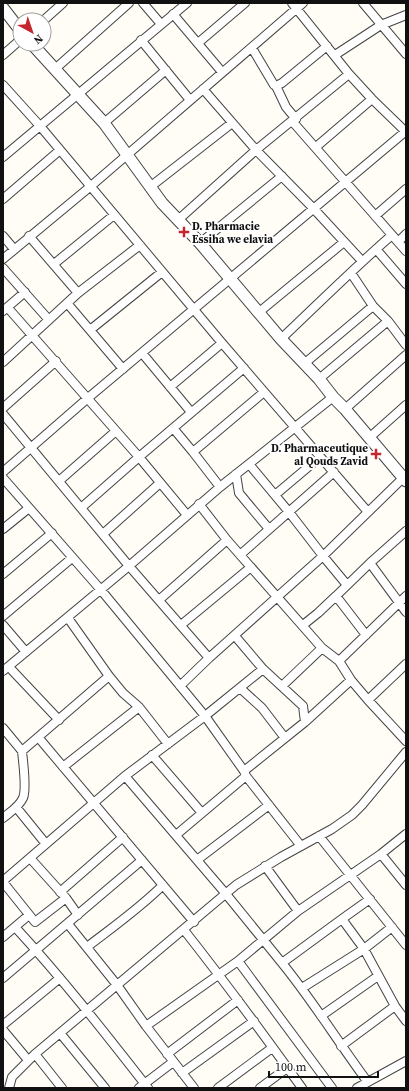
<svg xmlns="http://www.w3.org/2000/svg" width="409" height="1091" viewBox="0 0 409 1091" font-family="'Source Serif 4',serif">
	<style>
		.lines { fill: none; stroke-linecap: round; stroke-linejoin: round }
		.minor-casing { stroke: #444; stroke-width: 10 }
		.tertiary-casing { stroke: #444; stroke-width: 13 }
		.minor { stroke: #fff; stroke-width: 8 }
		.tertiary { stroke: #fff; stroke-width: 11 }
		.poi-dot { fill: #c4262e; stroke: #fff; stroke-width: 1.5 }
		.labels { text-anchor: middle; stroke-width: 4; stroke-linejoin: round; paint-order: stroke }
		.poi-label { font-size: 11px; font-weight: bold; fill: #111; stroke: #fff; text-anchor: start }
	</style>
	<rect width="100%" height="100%" fill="#fffdf5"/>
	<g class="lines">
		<defs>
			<path id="minor" d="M143 3 161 24
				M292 3 349 74 372 99 406 132
				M363 3 406 54
				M173 14 222 72
				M44 20 63 3
				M141 40 190 100
				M198 43 245 3
				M252 48 274 85 276 86 282 83 327 46
				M3 55 20 40
				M335 55 381 25 406 15
				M55 69 129 3
				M3 85 40 126 222 343 368 512
				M276 86 286 107 296 119
				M203 89 256 150 313 208 362 261
				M292 121 406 251
				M104 123 166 70
				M316 147 372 99
				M3 157 187 3
				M150 187 232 123
				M3 199 60 150
				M375 216 406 189
				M178 220 256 150 349 74
				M3 236 14 249
				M29 236 78 293
				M398 242 406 234
				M200 243 282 176
				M376 249 406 284
				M3 259 91 186 303 3
				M54 264 114 215
				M3 268 49 320
				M351 273 373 306 388 321 406 345
				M67 303 123 369
				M8 308 139 457 187 515
				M3 311 25 292
				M258 313 344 242
				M90 330 162 272
				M281 339C318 304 354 268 392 235
				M142 353 191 412
				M3 362 78 293 140 245
				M305 363 373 306
				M319 379 388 321
				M170 387 222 343
				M3 408 56 361
				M345 409 406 355
				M3 414 129 566 209 658
				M173 428 193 452 264 392
				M369 438 406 405
				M193 452 220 487
				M249 464 289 512 323 556 347 585
				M3 472 88 398 406 131
				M236 474 239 493 269 529
				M3 478 101 590 205 716 244 771 246 776 301 846
				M59 481 116 431
				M275 495 320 457
				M199 504 227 540 322 648 339 661 351 680 368 700 406 741
				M81 508 139 457 244 368
				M3 529 29 508
				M103 534 160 483
				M240 555 334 472
				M370 563 406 612
				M3 574 52 533
				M159 600 227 540
				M3 616 72 558
				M68 618 109 676 123 693 139 707 168 744
				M3 625 26 652
				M181 625 251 567
				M303 625 318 613 336 596
				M366 635 336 596 370 563 406 531
				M235 636 263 669 303 706 305 722
				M339 661 406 596
				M9 667 59 720
				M3 671 129 566 220 487 333 397
				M180 686 209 658 323 556 403 478
				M282 686 322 648
				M240 688 262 708 285 738
				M368 700 406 664
				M3 728 22 751 109 676
				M38 737 194 922
				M152 755 202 813
				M63 767 139 707
				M244 771 305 722 351 680
				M125 776 226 894 282 963
				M16 807 46 844
				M3 818C10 812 19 807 23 798 27 789 23 762 22 751
				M176 835 246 776
				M319 836 406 945
				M381 854 406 885
				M30 858 66 898 78 915
				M197 860 269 805
				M265 866 298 911
				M3 881 125 776 205 716 263 669
				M3 882 35 922 66 898
				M60 892 123 837
				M342 919 364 949 395 1006 406 1021
				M68 924 117 985 146 1026 194 1088
				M15 927C62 978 105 1033 148 1088
				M184 930C225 982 264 1035 302 1088
				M3 937 29 915
				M87 947C113 927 140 908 163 885
				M238 961 332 1088
				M3 978 142 860
				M302 988 364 949 392 927
				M321 1016 378 976
				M3 1025 60 978
				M146 1026 238 961 298 911 381 854 406 834
				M3 1030 28 1060
				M60 1033 105 1088
				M341 1046 395 1006
				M35 1054 62 1088
				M167 1054 238 1000
				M182 1073 254 1021
				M367 1081C338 1042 313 1001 282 963L342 919 370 899
				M9 1088 12 1077 35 1054 236 885 281 857 332 829 352 815 362 805 406 752
				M139 1088 173 1062
				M218 1088 272 1048
				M260 1088 287 1068
				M357 1088 406 1061"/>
			<path id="tertiary" d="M3 8 20 30
				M32 44 104 123 162 203 200 243 281 339 319 379 333 397 345 409 406 481"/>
		</defs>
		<!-- minor casing -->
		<use href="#minor" class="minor-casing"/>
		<!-- tertiary casing -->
		<use href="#tertiary" class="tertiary-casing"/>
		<!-- minor -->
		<use href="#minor" class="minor"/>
		<!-- tertiary -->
		<use href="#tertiary" class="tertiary"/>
	</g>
	<!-- markers -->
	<g class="poi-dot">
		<path d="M182 226h4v4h4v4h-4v4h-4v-4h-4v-4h4z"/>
		<path d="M374 448h4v4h4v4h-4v4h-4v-4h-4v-4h4z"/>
	</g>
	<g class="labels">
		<!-- poi labels -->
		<g class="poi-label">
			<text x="192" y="230">D. Pharmacie<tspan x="192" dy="13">Essiha we elavia</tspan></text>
			<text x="368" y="452" text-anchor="end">D. Pharmaceutique<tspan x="368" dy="13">al Qouds Zavid</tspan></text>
		</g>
	</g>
	<!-- border -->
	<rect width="409" height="1091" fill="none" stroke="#111111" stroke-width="8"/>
	<!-- north arrow -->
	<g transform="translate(32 32) rotate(140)"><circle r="19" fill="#ffffff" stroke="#a0a0a0"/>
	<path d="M0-3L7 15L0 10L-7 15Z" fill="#c4262e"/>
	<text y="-6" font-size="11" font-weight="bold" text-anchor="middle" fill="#111111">N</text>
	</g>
	<!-- scale -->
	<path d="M269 1071v6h109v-6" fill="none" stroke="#111111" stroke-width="2"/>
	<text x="275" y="1071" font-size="12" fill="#111111" stroke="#ffffff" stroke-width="3" paint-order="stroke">100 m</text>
</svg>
